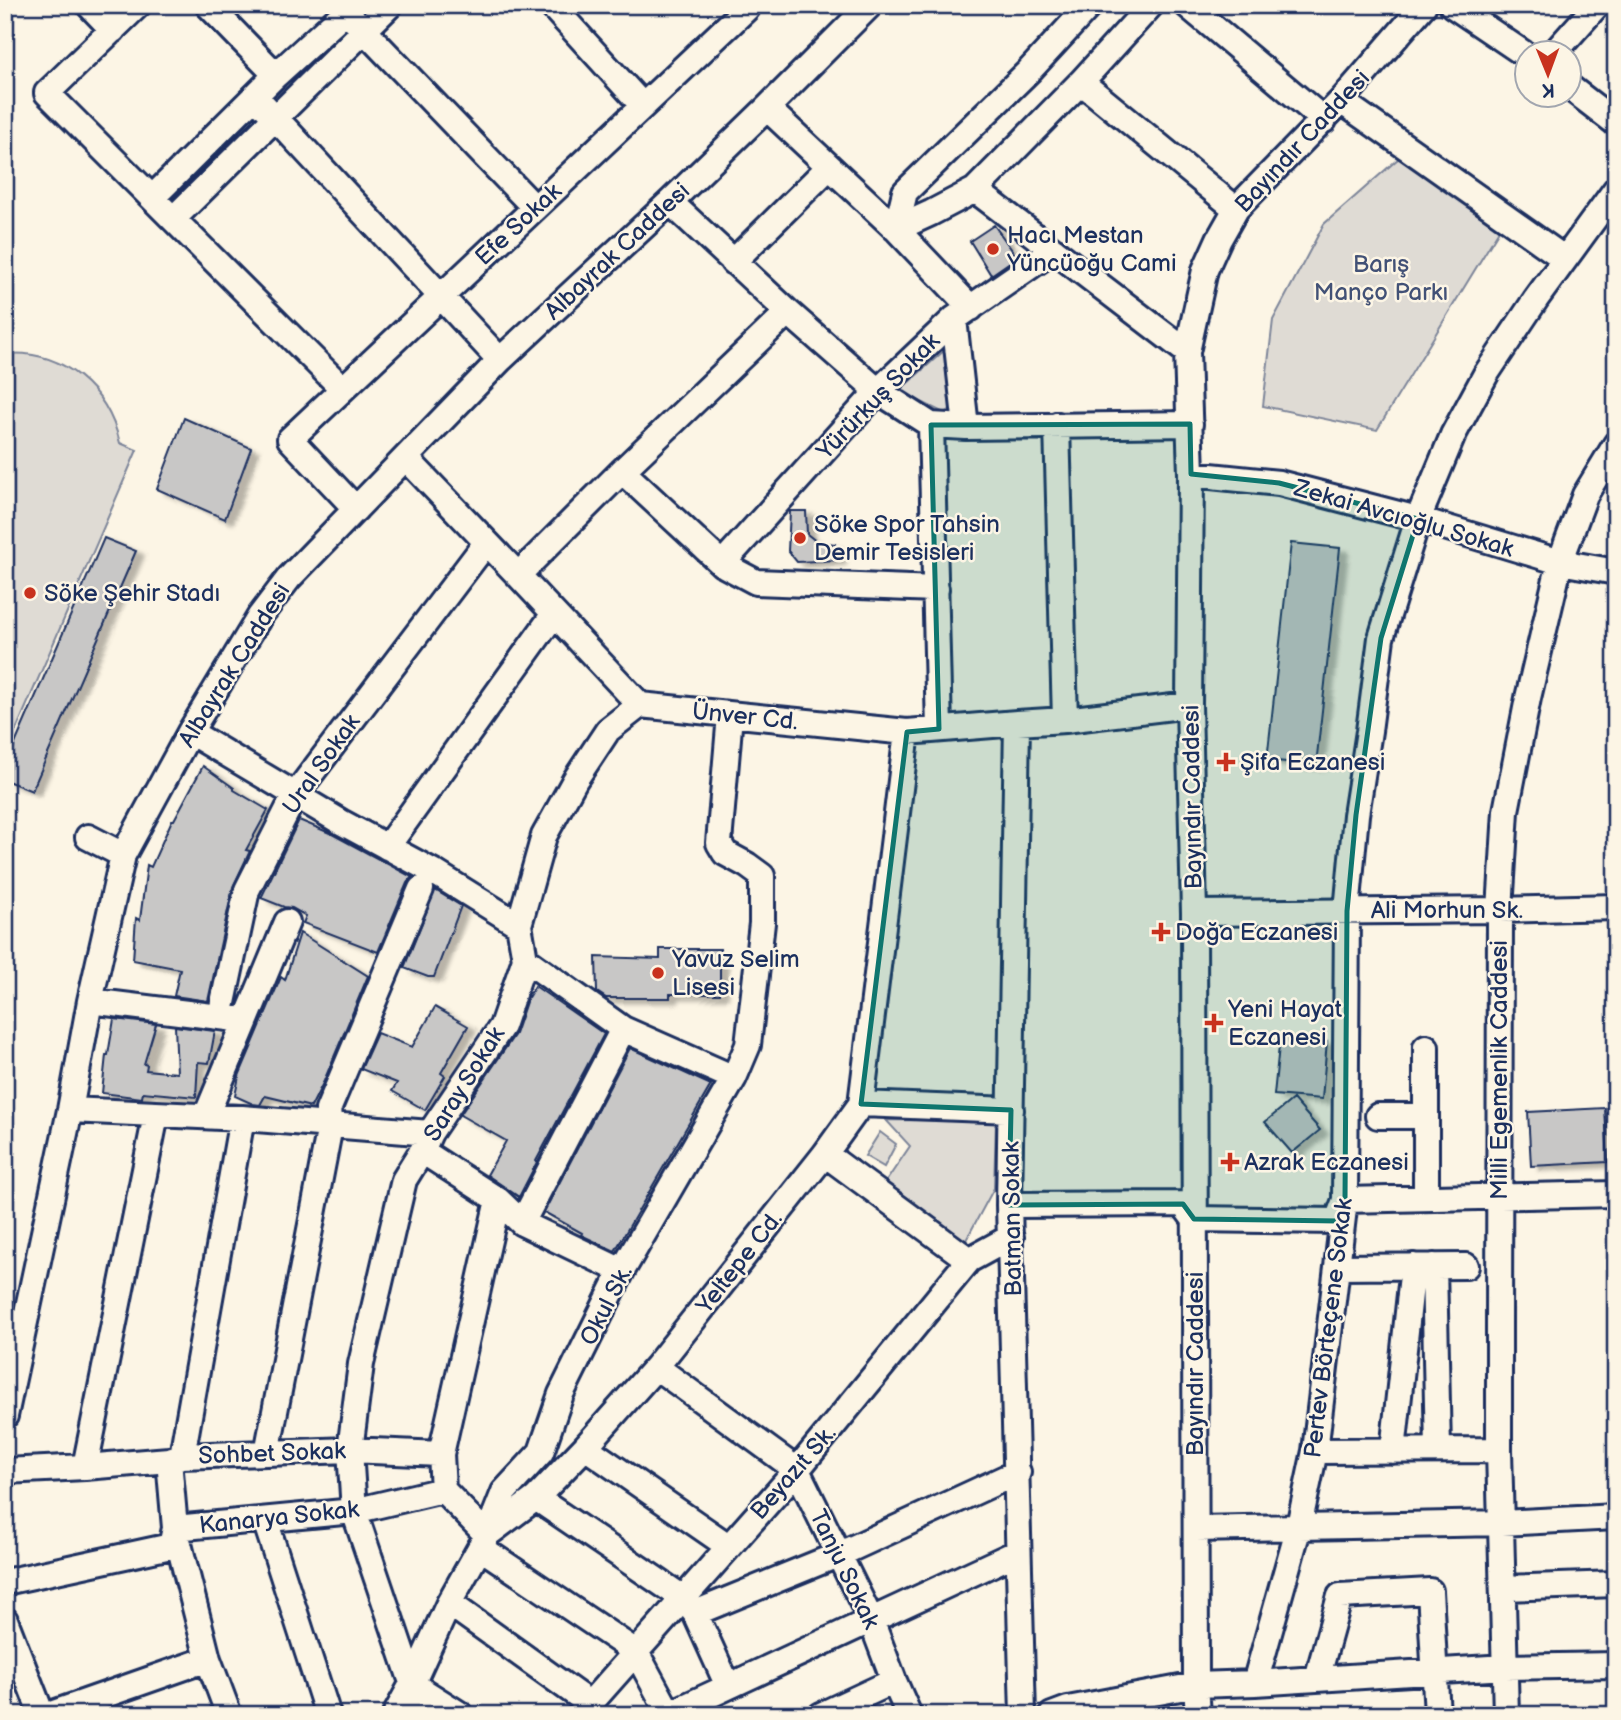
<svg xmlns="http://www.w3.org/2000/svg" width="1621" height="1720" viewBox="0 0 1621 1720" font-family="'Balsamiq Sans',sans-serif">
	<style>
		.green { fill: #dfdbd4; stroke: #7d8599; stroke-width: 2 }
		.building { fill: #c8c7c6; stroke: #1b2f5e; stroke-width: 2; filter: url(#shadow) }
		.lines { fill: none; stroke-linecap: round; stroke-linejoin: round }
		.minor-casing { stroke: #1b2f5e; stroke-width: 30 }
		.minor { stroke: #fcf5e5; stroke-width: 24 }
		.marked { fill: #0f766e; fill-opacity: 0.2; stroke: #0f766e; stroke-width: 5; stroke-linejoin: round }
		.poi-dot { fill: #c8321e; stroke: #fcf5e5; stroke-width: 2.5 }
		.labels { text-anchor: middle; stroke-width: 5; stroke-linejoin: round; paint-order: stroke }
		.street-label { font-size: 24px; fill: #1b2f5e; stroke: #fcf5e5 }
		.poi-label { font-size: 24px; fill: #1b2f5e; stroke: #fcf5e5; text-anchor: start }
		.park-label { font-size: 24px; fill: #425176; stroke: #fcf5e5 }
	</style>
	<defs>
		<filter id="shadow"><feDropShadow dx="8" dy="4.5" stdDeviation="2" flood-color="#0004"/></filter>
	</defs>
	<rect width="100%" height="100%" fill="#fcf5e5"/>
	<filter id="ink" filterUnits="userSpaceOnUse"><feTurbulence type="fractalNoise" baseFrequency=".0143" numOctaves="2"/><feDisplacementMap in="SourceGraphic" scale="14" xChannelSelector="R" yChannelSelector="G"/><feConvolveMatrix kernelMatrix="1 2 1 2 8 2 1 2 1" color-interpolation-filters="sRGB"/></filter>
	<g filter="url(#ink)">
		<!-- green -->
		<path class="green" d="M1399 158 1445 182 1501 227 1377 430 1263 406 1273 320 1324 224Z
			M947 348 953 408 944 413 899 391Z
			M5 354C63 349 107 389 120 443L137 450 10 744 5 742Z
			M886 1120 996 1121 994 1188 965 1242 885 1183 910 1146Z
			M880 1132 896 1144 884 1167 865 1156Z"/>
		<!-- building -->
		<path class="building" d="M994 225 1017 257 991 275 970 241Z
			M184 418 251 448 225 519 157 489Z
			M790 511H806L807 534 817 542 835 544 838 560 797 562 788 551Z
			M104 538 136 551 32 791 5 780V767Z
			M1291 543 1340 548 1316 765 1267 760Z
			M203 766 234 788V790L268 810 246 850 250 851 233 887 208 1001 174 996 180 969 133 960 136 918 140 920 147 865 151 867 172 820H174Z
			M299 820 332 834 412 877 407 883 378 952 303 923 306 916 292 908 284 907 261 898Z
			M435 890 461 906 434 977H428L404 968Z
			M300 933 368 976 324 1081 311 1107 265 1096 260 1105 253 1104 235 1096 239 1076 281 977 285 980Z
			M660 949H720V994H670V998H606L597 992 596 957 660 959Z
			M535 986 604 1034 536 1161 537 1162 519 1197 487 1175 506 1141 460 1115 515 1034 527 999Z
			M435 1007 468 1026 441 1073 445 1076 425 1110 392 1091 397 1083 361 1069 377 1033 412 1047Z
			M114 1019 156 1024 144 1064 147 1065 146 1070 177 1073 175 1026 215 1031 209 1063 198 1062 196 1097 143 1092 142 1098 102 1093 106 1055H108Z
			M1280 1036 1327 1041 1322 1099 1274 1095Z
			M630 1048 711 1085 615 1251 581 1235 582 1233 544 1212Z
			M1293 1099 1320 1130 1292 1153 1265 1122Z
			M1605 1108 1608 1162 1531 1166 1528 1112Z"/>
		<g class="lines">
			<defs>
				<path id="minor" d="M89 5 113 30
					M138 5 47 93 343 389
					M208 5 276 75
					M551 5 643 106
					M1187 5 1324 120
					M1452 5 1526 55
					M353 19 535 208
					M1555 52 1597 5
					M1081 82 1236 209
					M1568 86 1616 123
					M255 96 500 360
					M1341 101 1565 259
					M767 108 896 229 971 308
					M975 190 1187 352
					M153 197 276 75 353 5
					M670 202 788 312 878 391 931 425 966 427 1190 424
					M174 218 390 5
					M896 229 931 213 975 190 1081 82 1151 5
					M896 229 905 192 1029 71 1090 5
					M733 262 829 167
					M954 319 966 427
					M931 425 939 729
					M1057 425 1065 720
					M406 458 518 575 640 705 907 732 1017 723 1065 720 1189 705
					M622 471 722 564 756 582 936 589
					M1191 474 1279 483 1418 519 1560 562 1616 572
					M356 509 290 439 747 8 744 5
					M722 564 878 391 954 319 1054 250
					M518 575 622 471 788 312
					M1017 723 1009 1205 1023 1715
					M190 732 341 822 434 872 519 925
					M88 837 123 855
					M387 847 554 614
					M1194 913 1500 910 1616 907
					M525 959 623 1029 734 1078
					M90 1001 236 1019
					M220 1017 247 890 295 795 486 543
					M1426 1047V1198
					M861 1104 1011 1110
					M70 1110 242 1118 430 1133
					M206 1116 287 922
					M1378 1116H1426
					M422 1151 498 1200 522 1223 622 1271
					M825 1154 969 1260
					M1009 1205 1183 1204 1194 1219 1337 1221 1345 1200 1616 1194
					M522 1223 623 1029
					M1434 1266 1438 1450
					M1337 1267 1466 1266
					M656 1367 797 1470 871 1620 894 1681 909 1715
					M5 1416 70 1110 90 1001 123 855 190 732 260 616 289 578 500 360 670 202 767 108 870 5
					M585 1447 728 1546
					M1315 1451 1499 1450
					M1393 1451 1413 1266
					M267 1453 330 1126 328 1110 421 889
					M441 1454 498 1200
					M182 1456 242 1118
					M169 1460 175 1528 208 1659 229 1715
					M85 1467 156 1115
					M5 1471 85 1467 169 1460 182 1456 350 1450 441 1454 443 1490 487 1535
					M536 1498 683 1598 695 1613 728 1686
					M265 1520 328 1715
					M1196 1529 1502 1523 1616 1517
					M488 1534 536 1498 585 1447 656 1367 825 1154 861 1104 907 732
					M481 1548 636 1652 670 1715
					M5 1582 171 1546 175 1528 354 1511 443 1490
					M1504 1588 1616 1584
					M449 1603 590 1704
					M695 1613 840 1554 1018 1472
					M5 1620 42 1715
					M1317 1679 1340 1596 1430 1591 1437 1715
					M1255 1683 1299 1526 1315 1451 1337 1267 1345 1200 1347 911 1356 815 1369 731 1381 638 1418 519 1453 435 1486 374 1536 299 1616 189
					M412 1684 461 1715
					M48 1715 208 1659
					M395 1715 412 1684 449 1603 487 1535 504 1492 541 1452 561 1394 622 1271 734 1078 748 1045 762 923V876L747 865 725 853 719 843 730 715
					M423 1715 354 1511 350 1450 361 1364 404 1180 422 1151 430 1133 502 1026 525 959 519 925 544 836 575 780 608 730 640 705
					M580 1715 797 1470 969 1260 1011 1237
					M667 1715 1018 1552
					M821 1715 894 1681
					M1052 1715 1068 1709 1196 1685 1255 1683 1505 1667 1616 1665
					M1198 1715 1196 1685 1194 913 1189 705 1191 474 1187 352 1205 270 1219 239 1236 209 1341 101 1424 5
					M1506 1715 1499 1450V1330L1500 910 1506 811 1528 698 1560 562 1585 495 1616 444"/>
			</defs>
			<!-- minor casing -->
			<use href="#minor" class="minor-casing"/>
			<!-- minor -->
			<use href="#minor" class="minor"/>
		</g>
	</g>
	<!-- marked area -->
	<path class="marked" d="M1190 424 1191 474 1279 483 1418 519 1381 638 1356 815 1347 911 1345 1200 1337 1221 1194 1219 1183 1204 1009 1205 1011 1110 861 1104 907 732 939 729 931 425Z"/>
	<!-- markers -->
	<g class="poi-dot">
		<circle cx="993" cy="249" r="7"/>
		<circle cx="800" cy="538" r="7"/>
		<circle cx="30" cy="593" r="7"/>
		<path d="M1222.5 751.5h7v7h7v7h-7v7h-7v-7h-7v-7h7z"/>
		<path d="M1157.5 921.5h7v7h7v7h-7v7h-7v-7h-7v-7h7z"/>
		<circle cx="658" cy="973" r="7"/>
		<path d="M1210.5 1012.5h7v7h7v7h-7v7h-7v-7h-7v-7h7z"/>
		<path d="M1226.5 1151.5h7v7h7v7h-7v7h-7v-7h-7v-7h7z"/>
	</g>
	<g class="labels">
		<!-- street labels -->
		<g class="street-label">
			<text transform="translate(1302 141) rotate(-47)" y="8">Bayındır Caddesi</text>
			<text transform="translate(518 224) rotate(-43)" y="8">Efe Sokak</text>
			<text transform="translate(617 251) rotate(-43)" y="8">Albayrak Caddesi</text>
			<text transform="translate(878 396) rotate(-46)" y="8">Yürürkuş Sokak</text>
			<text transform="translate(1404 518) rotate(16)" y="8">Zekai Avcıoğlu Sokak</text>
			<text transform="translate(234 665) rotate(-58)" y="8">Albayrak Caddesi</text>
			<text transform="translate(745 716) rotate(6)" y="8">Ünver Cd.</text>
			<text transform="translate(321 764) rotate(-55)" y="8">Ural Sokak</text>
			<text transform="translate(1192 797) rotate(-91)" y="8">Bayındır Caddesi</text>
			<text x="1447" y="918">Ali Morhun Sk.</text>
			<text transform="translate(1499 1070) rotate(-90)" y="8">Milli Egemenlik Caddesi</text>
			<text transform="translate(464 1084) rotate(-58)" y="8">Saray Sokak</text>
			<text transform="translate(1012 1219) rotate(-91)" y="8">Batman Sokak</text>
			<text transform="translate(739 1262) rotate(-52)" y="8">Yeltepe Cd.</text>
			<text transform="translate(606 1305) rotate(-63)" y="8">Okul Sk.</text>
			<text transform="translate(1328 1328) rotate(-83)" y="8">Pertev Börteçene Sokak</text>
			<text transform="translate(1195 1364) rotate(-90)" y="8">Bayındır Caddesi</text>
			<text transform="translate(272 1453) rotate(-2)" y="8">Sohbet Sokak</text>
			<text transform="translate(793 1472) rotate(-49)" y="8">Beyazıt Sk.</text>
			<text transform="translate(279 1517) rotate(-6)" y="8">Kanarya Sokak</text>
			<text transform="translate(845 1569) rotate(64)" y="8">Tanju Sokak</text>
		</g>
		<!-- poi labels -->
		<g class="poi-label">
			<text x="1007" y="243">Hacı Mestan<tspan x="1007" dy="28">Yüncüoğu Cami</tspan></text>
			<text x="814" y="532">Söke Spor Tahsin<tspan x="814" dy="28">Demir Tesisleri</tspan></text>
			<text x="44" y="601">Söke Şehir Stadı</text>
			<text x="1240" y="770">Şifa Eczanesi</text>
			<text x="1175" y="940">Doğa Eczanesi</text>
			<text x="672" y="967">Yavuz Selim<tspan x="672" dy="28">Lisesi</tspan></text>
			<text x="1228" y="1017">Yeni Hayat<tspan x="1228" dy="28">Eczanesi</tspan></text>
			<text x="1244" y="1170">Azrak Eczanesi</text>
		</g>
		<!-- park labels -->
		<g class="park-label">
			<text x="1381" y="272">Barış<tspan x="1381" dy="28">Manço Parkı</tspan></text>
		</g>
	</g>
	<!-- margin -->
	<rect width="1621" height="1720" fill="none" stroke="#fcf5e5" stroke-width="28"/>
	<rect x="14" y="14" width="1593" height="1692" fill="none" stroke="#1b2f5e" stroke-width="2.5" filter="url(#ink)"/>
	<!-- north arrow -->
	<g transform="translate(1548 74) rotate(179)"><circle r="33" fill="#fcf5e5" stroke="#a2a6af" stroke-width="2"/>
	<path d="M0-5L12 26L0 18L-12 26Z" fill="#c8321e"/>
	<text y="-10" font-size="19" font-weight="bold" text-anchor="middle" fill="#1b2f5e">K</text>
	</g>
</svg>
